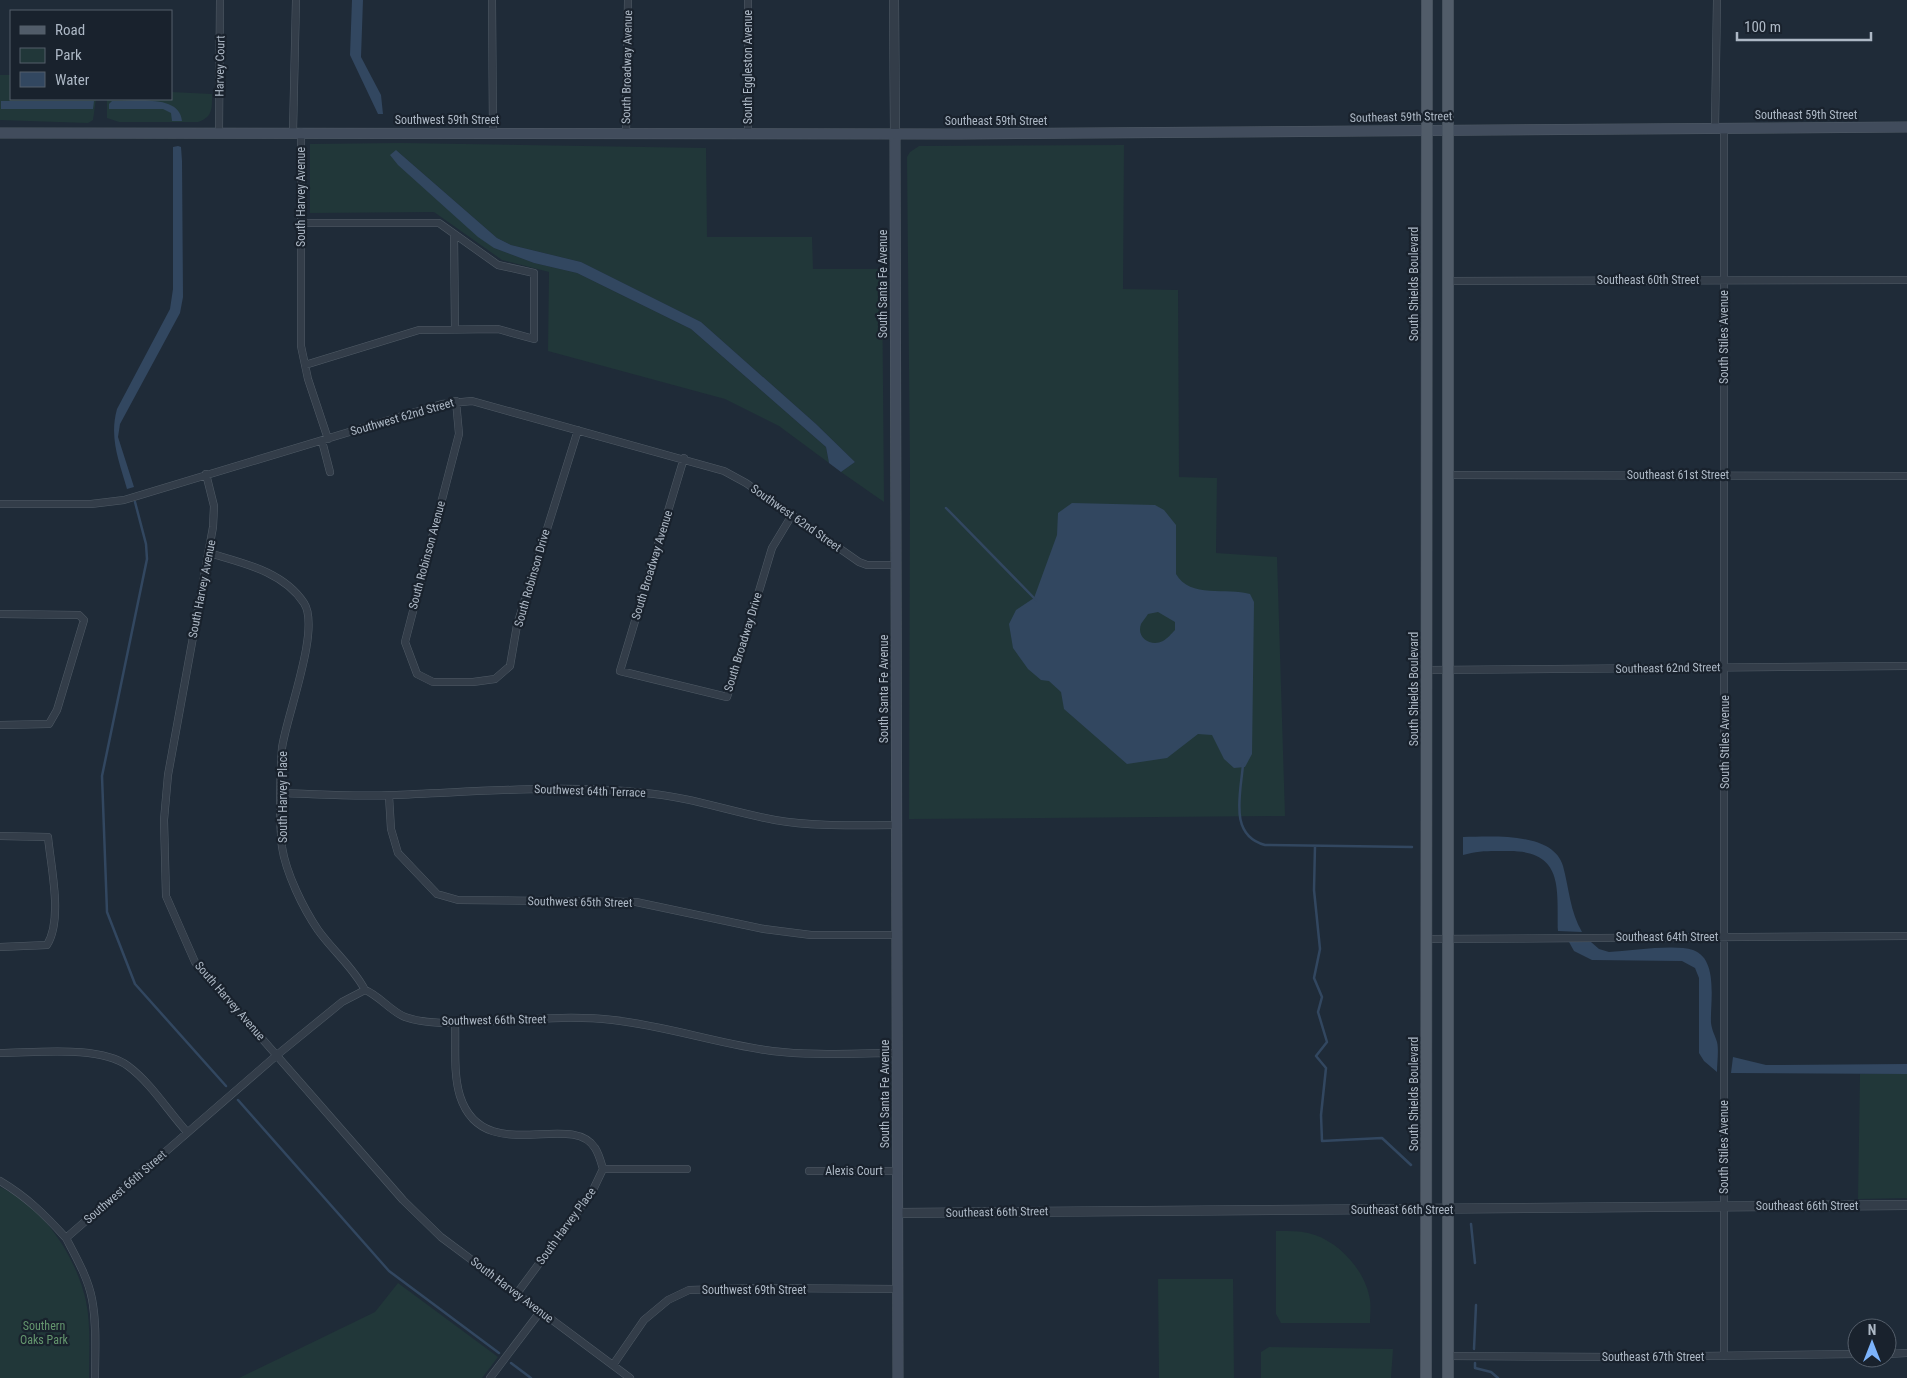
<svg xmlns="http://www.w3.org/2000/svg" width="1907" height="1378" viewBox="0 0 1907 1378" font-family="'Roboto Condensed',sans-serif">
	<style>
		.green { fill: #213739 }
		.water { fill: #324760; fill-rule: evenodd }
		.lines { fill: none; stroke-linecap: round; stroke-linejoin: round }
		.stream { stroke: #324760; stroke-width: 2.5 }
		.minor-casing { stroke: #505b66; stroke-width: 8 }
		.tertiary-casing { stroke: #505b66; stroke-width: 10 }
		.secondary-casing { stroke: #505b66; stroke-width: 11 }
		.primary-casing { stroke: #3c4652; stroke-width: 12 }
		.minor { stroke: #333d49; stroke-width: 7 }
		.tertiary { stroke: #333d49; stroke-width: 9 }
		.secondary { stroke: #414c5c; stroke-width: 10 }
		.primary { stroke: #515c69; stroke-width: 11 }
		.labels { text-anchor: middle; stroke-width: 4.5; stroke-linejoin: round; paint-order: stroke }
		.street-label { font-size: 12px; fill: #adb8c5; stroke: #19222d }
		.park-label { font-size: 12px; fill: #64966e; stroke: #19222d }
	</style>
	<rect width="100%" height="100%" fill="#1f2b38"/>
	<!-- green -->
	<path class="green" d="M0 75H11V99H96L93 120 88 123 0 120Z
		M171 92 212 94C212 108 213 117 198 122H119L107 118V99H171Z
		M402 143 706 148 707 237H812L813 269H882L884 502 841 472 855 462 816 424 701 322 581 262 511 245 497 238 396 150 494 248 534 263 577 273 691 329 826 447 829 463 779 426 725 399 548 351 549 272 502 260 434 212 310 213V144Z
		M1124 145 1123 289 1178 290 1179 477 1217 478 1216 553 1277 557 1285 816 909 819 910 473 907 157 910 152 919 146Z
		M1860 1074H1907V1198L1858 1199Z
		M0 1187C44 1208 75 1254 86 1301 91 1326 89 1353 89 1378H0Z
		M1276 1231C1289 1231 1302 1230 1315 1235 1341 1244 1366 1272 1370 1300 1371 1308 1370 1316 1370 1323H1281L1276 1314Z
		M1158 1279H1233L1234 1378H1159Z
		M398 1283 498 1357 482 1378H239L375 1312Z
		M1269 1347 1393 1349 1391 1378H1261V1352Z"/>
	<!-- water -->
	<path class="water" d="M352 0H363L361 57 381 95 383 114H378L350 55Z
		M1 101H94L93 109H1Z
		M112 101C132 102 180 93 182 121H172L171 113 163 109H109V104Z
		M178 146 181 147 182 161 183 297 180 313 120 424 118 437 134 487 127 489C119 461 109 438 117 409L170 309 173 289V147Z
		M396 150 497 238 511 245 581 262 701 322 816 424 855 462 841 472 829 463 826 447 691 329 577 273 534 263 494 248 478 237 398 165 390 155Z
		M1072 503 1155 505 1164 510 1176 525V574C1190 599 1227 587 1250 594L1254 602 1252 754 1245 767 1234 768 1224 759 1212 735 1198 734 1167 758 1127 764 1064 709 1061 692 1049 681 1041 680 1028 669 1013 648 1009 624 1016 610 1034 598 1057 535 1058 513ZM1158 612 1175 622V630C1172 633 1167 639 1163 641 1151 647 1136 638 1141 624 1143 621 1146 617 1148 614Z
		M1463 837C1491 837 1553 831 1563 866 1569 888 1570 912 1582 932L1558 931C1557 888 1564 851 1509 851 1493 851 1479 850 1463 855Z
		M1569 942H1591L1599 949 1609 952C1630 951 1674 944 1693 950 1719 959 1710 1003 1711 1023 1712 1031 1715 1035 1717 1042 1719 1050 1717 1063 1717 1072L1704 1061 1699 1053V978L1695 968 1682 961 1592 960 1574 951Z
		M1733 1057 1766 1065 1907 1064V1074L1731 1073Z"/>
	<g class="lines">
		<!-- stream -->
		<path class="stream" d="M135 502 146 544 147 559 102 776 107 912 135 984 226 1086
			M946 508 1036 600
			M1243 764C1241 793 1228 835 1265 845L1412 847
			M1315 846 1314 890 1320 949 1314 978 1322 997 1318 1012 1327 1042 1316 1056 1326 1068 1321 1115 1322 1141 1382 1138 1411 1165
			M238 1100 389 1271 499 1353
			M1471 1224 1475 1263
			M1474 1349 1476 1305
			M511 1363 531 1378
			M1475 1363V1368L1491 1372 1498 1378"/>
		<defs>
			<path id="minor" d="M492 0 493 132
				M748 0V134
				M1715 128 1717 0
				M1724 128V1356
				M219 132 220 0
				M293 132 296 0
				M301 132V346L308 379 328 439
				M626 134 628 0
				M301 223H439L498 265 534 273V339L498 329 419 330 305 365
				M454 234 455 329
				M1449 281 1907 280
				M456 401 459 434 405 642 417 674 433 682H473L495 679 510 666 517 625 578 430
				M322 441 330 472
				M684 458 620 671 727 697 772 548 792 515
				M206 474 214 506 213 527 168 775 164 820 166 896 195 962 403 1200 441 1237 630 1378
				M1449 475 1907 476
				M0 504H91L124 500 442 404 472 401 724 471 746 483 859 562 867 565H896
				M209 553C242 563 283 571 304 603 321 629 286 717 282 748 280 775 279 819 282 847 286 873 303 908 318 930 333 951 353 967 365 990
				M0 614 79 615 84 620 57 710 49 724 0 725
				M1428 670 1907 666
				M281 793C318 794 355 797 391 795 476 792 560 784 645 793 690 797 731 812 775 820 815 827 856 825 896 825
				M389 796 391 829 398 853 437 894 458 900 636 902 764 929 811 935H897
				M0 836 48 837C51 868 63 919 47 945L0 947
				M1428 939 1907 936
				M455 1023C456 1046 453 1073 460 1096 483 1168 572 1110 595 1148 599 1154 601 1162 603 1169L592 1192 518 1292
				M0 1053C36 1053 99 1045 128 1066 151 1083 168 1111 187 1132
				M603 1169H687
				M809 1171H898
				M0 1181C27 1197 45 1215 66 1238L277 1055 342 1002 365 990C380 996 390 1011 405 1017 428 1025 456 1023 480 1022 524 1020 569 1015 613 1020 667 1026 719 1044 772 1051 813 1056 856 1053 897 1053
				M66 1238C76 1257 88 1278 92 1299 97 1325 95 1352 95 1378
				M1887 1354 1907 1353
				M1448 1356 1619 1357 1857 1354
				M613 1365 644 1320 668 1300 689 1290 757 1288 898 1289
				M490 1378 540 1312"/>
			<path id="tertiary" d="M894 0 895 134
				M898 1213 1907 1205"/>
			<path id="secondary" d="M0 133 959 134 1907 127
				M895 134 898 1378"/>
			<path id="primary" d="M1426 1378 1427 0
				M1448 1378V0"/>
		</defs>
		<!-- minor casing -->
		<use href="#minor" class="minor-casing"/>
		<!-- tertiary casing -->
		<use href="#tertiary" class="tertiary-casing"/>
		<!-- secondary casing -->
		<use href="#secondary" class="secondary-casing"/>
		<!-- primary casing -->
		<use href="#primary" class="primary-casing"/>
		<!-- minor -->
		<use href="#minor" class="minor"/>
		<!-- tertiary -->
		<use href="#tertiary" class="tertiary"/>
		<!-- secondary -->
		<use href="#secondary" class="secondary"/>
		<!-- primary -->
		<use href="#primary" class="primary"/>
	</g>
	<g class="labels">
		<!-- street labels -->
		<g class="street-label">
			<text transform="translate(220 66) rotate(-89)" y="4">Harvey Court</text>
			<text transform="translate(627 67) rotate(-89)" y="4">South Broadway Avenue</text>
			<text transform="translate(748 67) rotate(-90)" y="4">South Eggleston Avenue</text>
			<text x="1806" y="119">Southeast 59th Street</text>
			<text transform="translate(1401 117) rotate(-1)" y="4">Southeast 59th Street</text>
			<text x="447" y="124">Southwest 59th Street</text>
			<text x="996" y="125">Southeast 59th Street</text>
			<text transform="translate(301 197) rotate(-90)" y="4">South Harvey Avenue</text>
			<text x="1648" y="284">Southeast 60th Street</text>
			<text transform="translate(883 284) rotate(-90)" y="4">South Santa Fe Avenue</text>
			<text transform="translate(1414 284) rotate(-90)" y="4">South Shields Boulevard</text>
			<text transform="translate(1724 337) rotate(-90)" y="4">South Stiles Avenue</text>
			<text transform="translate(402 417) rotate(-16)" y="4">Southwest 62nd Street</text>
			<text x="1678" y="479">Southeast 61st Street</text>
			<text transform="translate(796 518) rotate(35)" y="4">Southwest 62nd Street</text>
			<text transform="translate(427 555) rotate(-75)" y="4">South Robinson Avenue</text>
			<text transform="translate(652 565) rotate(-73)" y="4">South Broadway Avenue</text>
			<text transform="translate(532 578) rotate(-74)" y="4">South Robinson Drive</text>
			<text transform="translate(202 589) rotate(-79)" y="4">South Harvey Avenue</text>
			<text transform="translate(743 642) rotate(-73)" y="4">South Broadway Drive</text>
			<text transform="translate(1668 668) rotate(-1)" y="4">Southeast 62nd Street</text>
			<text transform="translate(884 689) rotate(-90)" y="4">South Santa Fe Avenue</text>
			<text transform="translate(1414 689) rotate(-90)" y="4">South Shields Boulevard</text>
			<text transform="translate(1725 742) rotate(-90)" y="4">South Stiles Avenue</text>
			<text transform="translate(590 791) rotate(2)" y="4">Southwest 64th Terrace</text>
			<text transform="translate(283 797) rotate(-90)" y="4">South Harvey Place</text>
			<text transform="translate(580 902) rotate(1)" y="4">Southwest 65th Street</text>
			<text x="1667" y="941">Southeast 64th Street</text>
			<text transform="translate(230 1001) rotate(49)" y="4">South Harvey Avenue</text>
			<text transform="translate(494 1020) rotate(-1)" y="4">Southwest 66th Street</text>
			<text transform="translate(885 1094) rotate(-90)" y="4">South Santa Fe Avenue</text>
			<text transform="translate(1414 1094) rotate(-90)" y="4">South Shields Boulevard</text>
			<text transform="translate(1724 1147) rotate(-90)" y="4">South Stiles Avenue</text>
			<text x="854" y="1175">Alexis Court</text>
			<text transform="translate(125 1187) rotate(-41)" y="4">Southwest 66th Street</text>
			<text x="1807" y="1210">Southeast 66th Street</text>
			<text x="1402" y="1214">Southeast 66th Street</text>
			<text transform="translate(997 1212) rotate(-1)" y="4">Southeast 66th Street</text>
			<text transform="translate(566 1226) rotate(-54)" y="4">South Harvey Place</text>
			<text transform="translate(512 1290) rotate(37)" y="4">South Harvey Avenue</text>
			<text x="754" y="1294">Southwest 69th Street</text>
			<text x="1653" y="1361">Southeast 67th Street</text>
		</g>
		<!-- park labels -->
		<g class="park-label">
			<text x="44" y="1330">Southern<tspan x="44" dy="14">Oaks Park</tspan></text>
		</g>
	</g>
	<!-- legend -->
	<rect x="10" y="10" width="162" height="90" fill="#19222d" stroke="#545e6a"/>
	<rect x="20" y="26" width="25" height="8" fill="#515c69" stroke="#545e6a"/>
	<text x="55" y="35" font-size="15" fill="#adb8c5">Road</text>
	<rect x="20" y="48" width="25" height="15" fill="#213739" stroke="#545e6a"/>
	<text x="55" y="60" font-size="15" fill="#adb8c5">Park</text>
	<rect x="20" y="72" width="25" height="15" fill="#324760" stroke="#545e6a"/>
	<text x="55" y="85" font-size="15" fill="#adb8c5">Water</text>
	<!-- north arrow -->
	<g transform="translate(1872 1343)"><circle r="24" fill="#19222d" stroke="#545e6a"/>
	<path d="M0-4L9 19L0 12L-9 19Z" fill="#7cb3fb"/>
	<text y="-8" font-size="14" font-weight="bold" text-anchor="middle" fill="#adb8c5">N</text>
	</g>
	<!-- scale -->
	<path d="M1737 32v8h134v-8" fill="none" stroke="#adb8c5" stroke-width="2.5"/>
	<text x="1744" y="32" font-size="15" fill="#adb8c5" stroke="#19222d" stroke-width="4" paint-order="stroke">100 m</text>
</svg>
